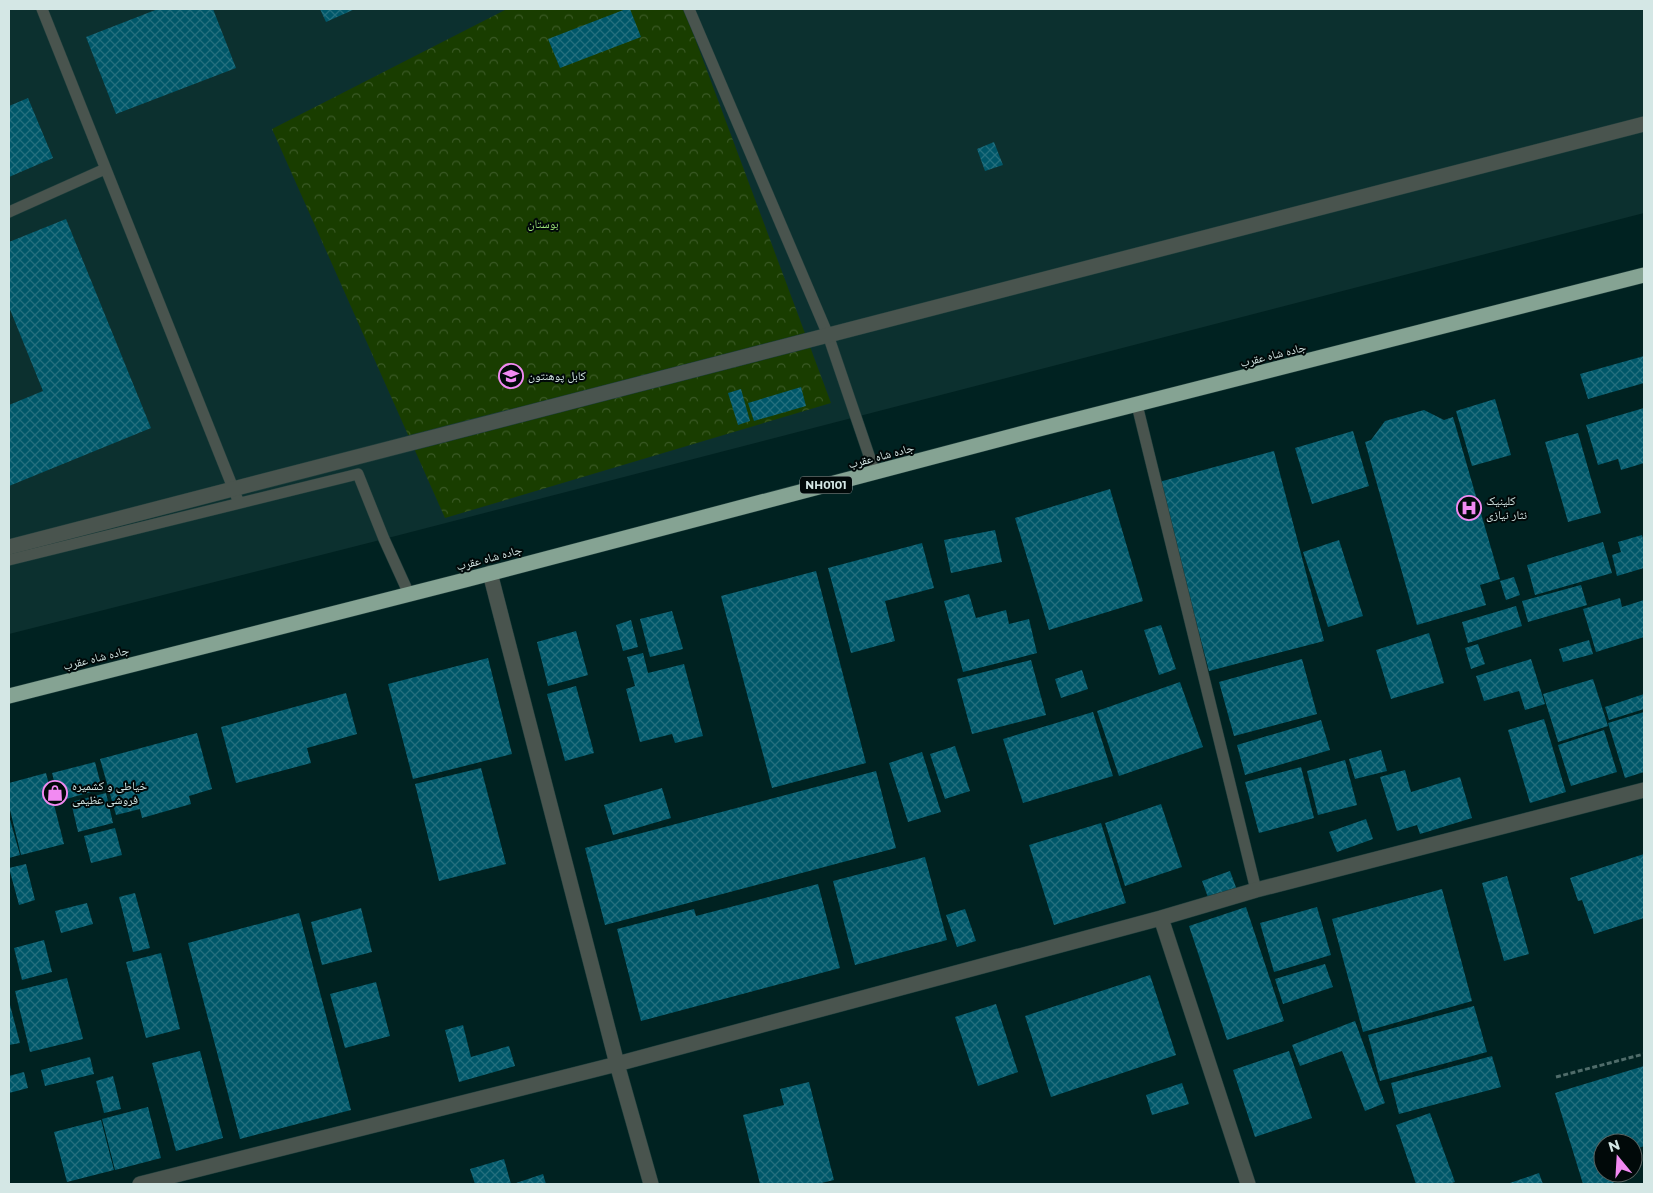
<svg xmlns="http://www.w3.org/2000/svg" width="1653" height="1193" viewBox="0 0 1653 1193" font-family="Montserrat,'Noto Naskh Arabic',sans-serif">
	<style>
		.built { fill: #0c302f }
		.park { fill: url(#park-crowns) }
		.building { fill: url(#building-cross-hatch) }
		.lines { fill: none; stroke-linecap: round; stroke-linejoin: round }
		.lane-casing { stroke: #1e3e3c; stroke-width: 12 }
		.street-casing { stroke: #1e3e3c; stroke-width: 16 }
		.highway-casing { stroke: #1e3e3c; stroke-width: 16 }
		.path { stroke: #4f6c6a; stroke-width: 3; stroke-dasharray: 5 2.5; stroke-linecap: butt }
		.lane { stroke: #49544e; stroke-width: 11 }
		.street { stroke: #49544e; stroke-width: 15 }
		.highway { stroke: #85a393; stroke-width: 15 }
		.labels { text-anchor: middle; stroke-width: 4; stroke-linejoin: round; paint-order: stroke }
		.shield { fill: #010909; stroke: #95a4a3; stroke-width: 1 }
		.shield-label { font-size: 11px; font-weight: bold; fill: #d4e7e5 }
		.park-label { font-size: 12px; fill: #9be276; stroke: #010909 }
		.street-label { font-size: 12px; fill: #d4e7e5; stroke: #010909 }
		.poi-label { font-size: 12px; fill: #d4e7e5; stroke: #010909; text-anchor: start }
	</style>
	<defs>
		<pattern id="park-crowns" width="20" height="18" patternUnits="userSpaceOnUse" patternTransform="scale(1.25)"><rect width="20" height="18" fill="#193d00"/><path d="M2 6a3 3 0 1 1 6 0M12 15a3 3 0 1 1 6 0" fill="none" stroke="#3a5925"/></pattern>
		<pattern id="building-cross-hatch" width="8" height="8" patternUnits="userSpaceOnUse" patternTransform="scale(1.25)"><rect width="8" height="8" fill="#005769"/><path d="M0 0l8 8M0 8l8-8" fill="none" stroke="#246f7e"/></pattern>
	</defs>
	<rect width="100%" height="100%" fill="#002221"/>
	<!-- built -->
	<path class="built" d="M9 9H1644V213L384 539 9 634Z"/>
	<!-- park -->
	<path class="park" d="M507 9H684L831 403 445 518 272 129Z"/>
	<!-- building -->
	<path class="building" d="M158 9H213L236 68 116 114 86 37Z
		M320 9H355L326 22Z
		M626 9H630L641 37 560 68 548 39Z
		M28 98 53 158 9 177V106Z
		M994 142 1003 165 985 171 977 149Z
		M66 219 151 428 9 486V405L43 391 9 307V242Z
		M1644 356V383L1588 399 1580 374Z
		M801 387 806 406 754 421 748 403Z
		M741 389 750 421 738 425 728 393Z
		M1495 399 1511 455 1472 466 1456 411Z
		M1644 408V463L1621 470 1618 459 1598 465 1586 425Z
		M1424 410 1444 420 1453 417 1500 579 1480 585 1486 605 1417 625 1365 442 1371 440 1385 421Z
		M1353 431 1369 486 1312 504 1295 448Z
		M1578 433 1601 513 1568 522 1545 442Z
		M1274 451 1324 641 1209 671 1159 482Z
		M1110 489 1143 601 1049 630 1015 518Z
		M995 530 1002 562 951 573 944 540Z
		M1642 535 1644 543V568L1617 576 1612 555 1621 552 1618 542Z
		M1339 540 1363 616 1328 627 1303 552Z
		M1603 542 1612 573 1535 595 1527 565Z
		M922 543 934 588 885 601 895 641 851 653 828 568Z
		M816 571 866 763 772 788 721 596Z
		M1514 577 1520 595 1506 600 1500 581Z
		M1581 585 1587 605 1528 622 1522 601Z
		M969 594 976 618 1006 610 1009 624 1029 619 1037 653 963 672 944 601Z
		M1620 598 1622 607 1644 600V637L1596 652 1583 609Z
		M1516 606 1522 626 1468 643 1462 622Z
		M672 611 683 649 650 657 640 619Z
		M631 620 638 647 623 651 616 625Z
		M1161 625 1176 669 1159 675 1144 630Z
		M576 631 588 675 548 686 537 642Z
		M1429 633 1444 683 1391 699 1376 650Z
		M1589 640 1593 654 1563 662 1559 649Z
		M1478 644 1485 664 1471 669 1465 648Z
		M643 653 648 673 684 664 703 736 675 743 672 734 640 742 626 689 635 686 627 657Z
		M488 658 512 754 413 779 388 684Z
		M1302 659 1317 714 1234 736 1219 682Z
		M1531 659 1545 704 1525 710 1519 691 1484 701 1476 676Z
		M1031 660 1046 715 972 734 957 679Z
		M1082 670 1088 689 1061 698 1055 679Z
		M1593 679 1608 726 1558 742 1543 694Z
		M1180 682 1203 747 1119 776 1097 711Z
		M576 686 594 753 565 761 547 694Z
		M346 693 357 734 307 748 311 763 236 783 221 727Z
		M1644 694V709L1609 720 1605 707Z
		M1093 712 1113 776 1023 803 1003 739Z
		M1644 712V772L1625 778 1608 723Z
		M1544 719 1566 792 1530 803 1508 730Z
		M1321 720 1330 750 1245 775 1237 745Z
		M1604 730 1617 772 1571 786 1558 745Z
		M197 733 212 789 189 796 191 804 142 818 140 809 116 815 100 759Z
		M955 746 970 791 945 799 930 754Z
		M1381 750 1387 771 1355 779 1349 759Z
		M922 752 941 812 908 822 889 763Z
		M1345 760 1357 805 1318 815 1307 771Z
		M95 762 102 789 59 801 52 773Z
		M1301 767 1314 818 1259 833 1245 782Z
		M481 768 506 864 439 881 415 784Z
		M1405 770 1411 792 1460 777 1472 818 1420 834 1417 825 1397 831 1380 777Z
		M876 771 896 848 605 925 585 848Z
		M46 773 64 844 21 855 9 806V783Z
		M662 788 671 818 613 835 604 805Z
		M106 793 113 823 78 832 71 802Z
		M1161 804 1182 867 1125 886 1105 823Z
		M9 816 20 855 9 858Z
		M1366 819 1373 839 1337 852 1329 832Z
		M1101 823 1126 903 1054 925 1029 845Z
		M115 828 122 855 91 863 84 836Z
		M1644 854V918L1594 934 1582 900 1578 901 1570 878Z
		M925 857 947 940 855 965 833 881Z
		M26 864 35 900 19 905 9 868Z
		M1230 871 1237 890 1209 900 1202 881Z
		M1507 876 1529 954 1504 961 1482 883Z
		M818 884 840 968 641 1021 617 929 694 909 696 916Z
		M1442 889 1472 1001 1363 1032 1332 919Z
		M135 893 150 948 133 952 119 897Z
		M87 903 93 924 61 933 55 911Z
		M1246 907 1284 1021 1227 1040 1189 926Z
		M1317 907 1331 955 1274 972 1260 923Z
		M361 908 372 952 322 965 311 922Z
		M965 909 976 941 957 947 946 915Z
		M299 913 351 1110 240 1139 188 943Z
		M44 940 52 972 22 980 14 948Z
		M161 953 180 1029 146 1038 126 962Z
		M1325 964 1333 987 1283 1004 1275 979Z
		M1150 975 1176 1055 1051 1097 1025 1016Z
		M67 978 83 1039 30 1052 15 991Z
		M376 982 390 1036 345 1048 330 994Z
		M9 1001 20 1043 9 1045Z
		M996 1004 1018 1072 978 1086 955 1017Z
		M1474 1006 1487 1052 1380 1081 1368 1035Z
		M1355 1021 1385 1103 1365 1111 1342 1051 1300 1066 1292 1045Z
		M463 1025 471 1057 509 1046 515 1066 459 1082 445 1030Z
		M200 1051 223 1138 176 1151 152 1063Z
		M1289 1051 1312 1118 1255 1137 1233 1070Z
		M1492 1056 1501 1087 1399 1114 1391 1083Z
		M90 1057 94 1074 45 1086 41 1070Z
		M1644 1066V1146L1633 1150V1143H1603V1173H1611L1614 1184H1583L1555 1093Z
		M24 1072 28 1088 9 1093V1076Z
		M113 1076 121 1109 104 1113 96 1081Z
		M809 1082 834 1180 817 1184H760L743 1115 784 1105 780 1089Z
		M1182 1083 1189 1104 1152 1115 1146 1095Z
		M148 1107 161 1158 115 1170 102 1119Z
		M1430 1113 1455 1182 1448 1184H1416L1396 1125Z
		M101 1120 114 1170 67 1182 54 1132Z
		M504 1159 511 1184H475L470 1169Z
		M1539 1173 1543 1184H1507Z
		M543 1174 546 1184H513Z"/>
	<g class="lines">
		<defs>
			<path id="lane" d="M42 9 239 503
				M689 9 828 335 875 473
				M9 212 105 169
				M1137 405 1256 890
				M9 560 358 474 384 539 409 594"/>
			<path id="street" d="M9 547 1644 124
				M490 573 617 1064 651 1184
				M1161 918 1248 1184
				M140 1184 617 1064 1161 918 1256 890 1644 790"/>
			<path id="highway" d="M9 696 465 580 1043 428 1644 275"/>
		</defs>
		<!-- lane casing -->
		<use href="#lane" class="lane-casing"/>
		<!-- street casing -->
		<use href="#street" class="street-casing"/>
		<!-- highway casing -->
		<use href="#highway" class="highway-casing"/>
		<!-- path -->
		<path class="path" d="M1556 1077 1644 1054"/>
		<!-- lane -->
		<use href="#lane" class="lane"/>
		<!-- street -->
		<use href="#street" class="street"/>
		<!-- highway -->
		<use href="#highway" class="highway"/>
	</g>
	<!-- icons -->
	<defs>
		<symbol id="university-ring" viewBox="-11 -11 22 22"><circle r="9.5" fill="#010909" stroke="#f28af2" stroke-width="1.5"/><path d="M0-5L7-2L0 1L-7-2ZM-4 1L0 2.5L4 1V4Q0 6-4 4Z" fill="#f28af2"/></symbol>
		<symbol id="hospital-ring" viewBox="-11 -11 22 22"><circle r="9.5" fill="#010909" stroke="#f28af2" stroke-width="1.5"/><path d="M-5-5h3v3.5h4V-5h3V5h-3V1.5h-4V5h-3Z" fill="#f28af2"/></symbol>
		<symbol id="shop-ring" viewBox="-11 -11 22 22"><circle r="9.5" fill="#010909" stroke="#f28af2" stroke-width="1.5"/><path d="M-5-2.5h2.3a2.7 3.5 0 0 1 5.4 0H5L5.5 6h-11ZM-1.5-2.5h3a1.5 2.3 0 0 0-3 0Z" fill="#f28af2"/></symbol>
	</defs>
	<g fill-rule="evenodd">
		<use href="#university-ring" x="497" y="362" width="28" height="28"/>
		<use href="#hospital-ring" x="1455" y="494" width="28" height="28"/>
		<use href="#shop-ring" x="41" y="779" width="28" height="28"/>
	</g>
	<g class="labels">
		<!-- shield labels -->
		<rect class="shield" x="800" y="476.5" width="52" height="17" rx="4"/>
		<g class="shield-label">
			<text x="826" y="489">NH0101</text>
		</g>
		<!-- park labels -->
		<g class="park-label">
			<text x="543" y="228">بوستان</text>
		</g>
		<!-- street labels -->
		<g class="street-label">
			<text transform="translate(1273 355) rotate(-14)" y="4">جاده شاه عقرب</text>
			<text transform="translate(881 456) rotate(-15)" y="4">جاده شاه عقرب</text>
			<text transform="translate(489 558) rotate(-15)" y="4">جاده شاه عقرب</text>
			<text transform="translate(96 658) rotate(-14)" y="4">جاده شاه عقرب</text>
		</g>
		<!-- poi labels -->
		<g class="poi-label">
			<text x="528" y="380">کابل پوهنتون</text>
			<text x="1486" y="505">کلینیک<tspan x="1486" dy="14">نثار نیازی</tspan></text>
			<text x="72" y="790">خیاطی و کشمیره<tspan x="72" dy="14">فروشی عظیمی</tspan></text>
		</g>
	</g>
	<!-- border -->
	<rect width="1653" height="1193" fill="none" stroke="#d4e7e5" stroke-width="20"/>
	<!-- north arrow -->
	<g transform="translate(1618 1158) rotate(342)"><circle r="24" fill="#010909" stroke="#556261"/>
	<path d="M0-4L9 19L0 12L-9 19Z" fill="#f28af2"/>
	<text y="-8" font-size="14" font-weight="bold" text-anchor="middle" fill="#d4e7e5">N</text>
	</g>
</svg>
